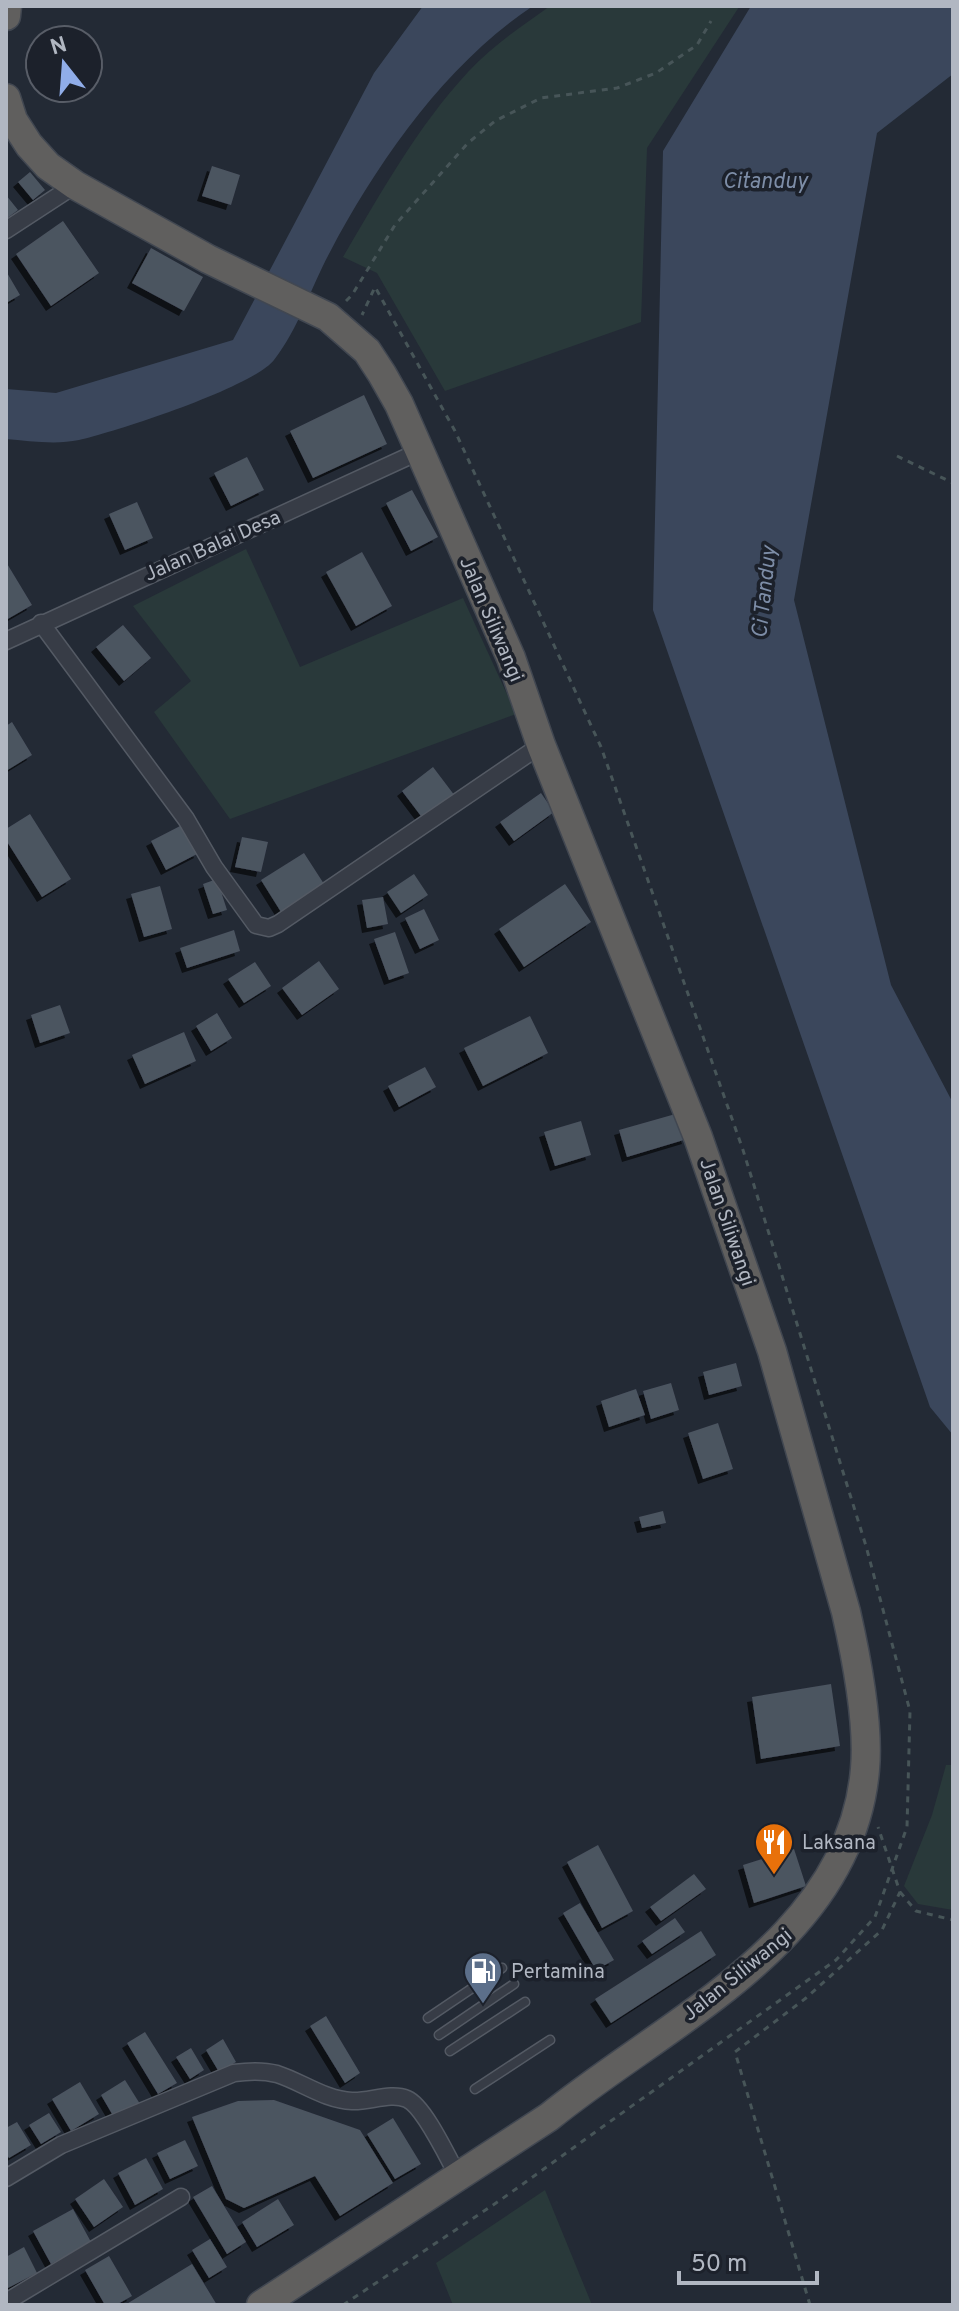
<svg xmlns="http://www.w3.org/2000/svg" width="959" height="2311" viewBox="0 0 959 2311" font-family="Overpass,sans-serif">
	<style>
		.green { fill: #29393a }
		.water { fill: #3b475c }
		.building { fill: #4c5461; filter: url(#shadow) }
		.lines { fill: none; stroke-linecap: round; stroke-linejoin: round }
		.service-casing { stroke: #545a64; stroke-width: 11 }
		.minor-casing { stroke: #545a64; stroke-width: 19 }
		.trunk-casing { stroke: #414751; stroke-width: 31 }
		.path { stroke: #475558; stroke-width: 3; stroke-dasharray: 6 6; stroke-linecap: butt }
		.service { stroke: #373c46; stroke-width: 8 }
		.minor { stroke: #373c46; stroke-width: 16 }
		.trunk { stroke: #605f5e; stroke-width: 28 }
		.labels { text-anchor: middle; stroke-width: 7; stroke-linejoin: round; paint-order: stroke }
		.street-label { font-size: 20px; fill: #b1b7c2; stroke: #1c212b }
		.poi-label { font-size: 20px; fill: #b1b7c2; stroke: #1c212b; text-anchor: start }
		.water-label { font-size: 22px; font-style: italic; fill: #7d8da7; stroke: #1c212b }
	</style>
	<defs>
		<filter id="shadow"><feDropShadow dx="-5" dy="5" stdDeviation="0" flood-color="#0009"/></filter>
	</defs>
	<rect width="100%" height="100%" fill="#232a35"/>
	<!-- green -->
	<path class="green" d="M550 6 739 7 647 148 641 322 445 391 377 273 343 257C381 193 417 127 468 72 492 46 522 26 550 6Z
		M246 549 300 667 463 598 516 714 230 819 154 712 191 681 133 606Z
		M946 1765H953V1910L918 1904 904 1886 932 1815Z
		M545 2190 592 2305H453L436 2263Z"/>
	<!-- water -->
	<path class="water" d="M423 6H533C446 64 378 161 330 252 311 287 299 328 274 360 253 387 116 432 79 440 56 445 29 441 6 439V389L56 393 233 340 374 73Z
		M751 6H953V74L877 133 794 600 891 985 953 1103V1435L930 1407 653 610 663 151Z"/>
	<!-- building -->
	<path class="building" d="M212 166 240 175 231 205 202 196Z
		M30 172 45 190 33 200 18 182Z
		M6 195 18 210 6 219Z
		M63 221 99 273 51 306 16 254Z
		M151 248 203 277 184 311 132 283Z
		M6 271 20 295 6 303Z
		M364 395 387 444 313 478 290 431Z
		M247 457 264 490 231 506 214 473Z
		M412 490 438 537 411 551 386 503Z
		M137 502 153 538 125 550 109 514Z
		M362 552 392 606 356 626 326 572Z
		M6 562 32 605 6 620Z
		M123 625 151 658 124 681 96 647Z
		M12 722 32 755 6 771V726Z
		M433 767 455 796 424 820 402 791Z
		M541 793 554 812 514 841 500 822Z
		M30 814 71 879 42 897 6 840V829Z
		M184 824 199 853 166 870 151 841Z
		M242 837 268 842 261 872 235 867Z
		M304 853 324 884 281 912 261 880Z
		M414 874 428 895 401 913 387 892Z
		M217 879 227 910 213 914 203 884Z
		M565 884 591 922 524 967 499 929Z
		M160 886 172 929 144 937 131 894Z
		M383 897 388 924 367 928 362 900Z
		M424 909 439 940 420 949 405 918Z
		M234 930 240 951 187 968 180 948Z
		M395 932 409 973 389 980 374 939Z
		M319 961 339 989 302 1015 282 988Z
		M255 962 271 986 244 1003 228 979Z
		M60 1005 70 1033 40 1043 31 1015Z
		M217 1013 232 1038 211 1051 196 1026Z
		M530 1016 548 1053 483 1086 464 1048Z
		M184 1032 196 1061 145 1084 132 1055Z
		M425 1067 436 1087 399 1107 388 1086Z
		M679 1113 687 1139 627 1157 619 1130Z
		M581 1121 591 1155 555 1166 544 1132Z
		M736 1363 742 1386 709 1395 703 1372Z
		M671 1383 679 1410 651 1419 643 1391Z
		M636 1389 645 1415 609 1427 601 1401Z
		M718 1423 733 1469 703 1479 688 1433Z
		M663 1511 666 1523 642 1528 639 1517Z
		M831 1684 840 1746 761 1759 752 1697Z
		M598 1845 633 1911 602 1928 567 1862Z
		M794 1849 806 1886 754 1903 743 1865Z
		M694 1874 706 1889 661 1921 650 1907Z
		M580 1903 614 1960 596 1970 563 1913Z
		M675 1918 685 1932 652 1954 642 1941Z
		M701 1931 716 1955 611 2023 595 1999Z
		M326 2016 360 2073 345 2083 310 2026Z
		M145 2032 177 2083 158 2094 127 2043Z
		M223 2039 236 2062 219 2072 206 2050Z
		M191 2048 204 2070 190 2079 176 2057Z
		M125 2080 140 2104 115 2119 101 2095Z
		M80 2082 99 2114 71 2131 52 2099Z
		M274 2100 360 2130 393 2183 340 2216 315 2176 244 2208 226 2199 192 2117 238 2101Z
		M49 2113 61 2132 41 2144 29 2125Z
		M393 2118 421 2164 395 2179 367 2134Z
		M17 2122 31 2145 9 2158 6 2153V2128Z
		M185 2140 198 2166 170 2179 157 2153Z
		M146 2158 163 2189 135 2205 118 2173Z
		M104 2179 123 2207 94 2227 75 2199Z
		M212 2186 246 2242 227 2254 193 2197Z
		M278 2199 294 2225 257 2247 242 2222Z
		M73 2209 91 2242 51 2264 33 2231Z
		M210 2239 227 2267 209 2278 192 2250Z
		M24 2247 37 2273 6 2289V2257Z
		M109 2256 132 2296 116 2305H105L85 2270Z
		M192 2264 217 2305H125Z"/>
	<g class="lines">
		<defs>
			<path id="service" d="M428 2018 502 1968
				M439 2035 514 1984
				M450 2051 525 2002
				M475 2089 550 2040"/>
			<path id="minor" d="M6 230 75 185
				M41 623 186 819 214 867 256 925 269 928 278 924 541 745
				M6 641 418 452
				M6 2178 61 2145 234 2073C248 2071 262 2070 277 2074 302 2082 325 2100 352 2101 369 2102 391 2092 407 2099 424 2106 448 2158 458 2176
				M6 2302 181 2197"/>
			<path id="trunk" d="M6 16 7 6
				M6 98 13 120 29 145 48 166 75 185 208 259 328 317 367 351 382 374 399 404 511 658 541 745 698 1137 772 1351 846 1612C856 1656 869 1725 865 1769 851 1940 667 2021 549 2117L261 2305"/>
		</defs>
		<!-- service casing -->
		<use href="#service" class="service-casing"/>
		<!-- minor casing -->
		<use href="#minor" class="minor-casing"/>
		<!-- trunk casing -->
		<use href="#trunk" class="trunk-casing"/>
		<!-- path -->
		<path class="path" d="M346 301 352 295 395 225 468 143 495 121 541 98 617 88 656 73 697 45 711 21
			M897 456 953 483
			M900 1892 916 1911 953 1920
			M343 2305 499 2201 836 1960 875 1917 907 1827 910 1711 866 1546 743 1150 601 747 455 431 375 287 362 315
			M810 2305 735 2052 806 1998 882 1930 900 1892 878 1827"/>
		<!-- service -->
		<use href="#service" class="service"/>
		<!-- minor -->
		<use href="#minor" class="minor"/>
		<!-- trunk -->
		<use href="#trunk" class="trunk"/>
	</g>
	<!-- icons -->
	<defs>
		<symbol id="restaurant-pin" viewBox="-11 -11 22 30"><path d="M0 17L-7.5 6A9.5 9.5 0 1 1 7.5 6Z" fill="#e8710a" stroke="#1c212b"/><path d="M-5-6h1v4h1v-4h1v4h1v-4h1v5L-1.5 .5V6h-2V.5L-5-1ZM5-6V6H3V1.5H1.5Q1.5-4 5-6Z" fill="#fff"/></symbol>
		<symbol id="fuel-pin" viewBox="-11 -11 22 30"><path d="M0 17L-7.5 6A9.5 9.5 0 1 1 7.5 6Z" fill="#5c6f8a" stroke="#1c212b"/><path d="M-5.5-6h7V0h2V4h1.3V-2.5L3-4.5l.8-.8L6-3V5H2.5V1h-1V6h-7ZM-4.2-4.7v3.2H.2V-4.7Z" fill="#fff"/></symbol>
	</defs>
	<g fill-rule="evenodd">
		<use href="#restaurant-pin" x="752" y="1820" width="44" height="60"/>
		<use href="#fuel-pin" x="461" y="1949" width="44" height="60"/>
	</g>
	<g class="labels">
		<!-- street labels -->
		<g class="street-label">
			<text transform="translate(212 545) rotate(-24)" y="7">Jalan Balai Desa</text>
			<text transform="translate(492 619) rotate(67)" y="7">Jalan Siliwangi</text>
			<text transform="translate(728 1222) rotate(71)" y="7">Jalan Siliwangi</text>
			<text transform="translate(737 1974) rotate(-39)" y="7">Jalan Siliwangi</text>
		</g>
		<!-- poi labels -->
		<g class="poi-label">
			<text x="802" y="1849">Laksana</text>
			<text x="511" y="1978">Pertamina</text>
		</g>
		<!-- water labels -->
		<g class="water-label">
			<text x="765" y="188">Citanduy</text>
			<text transform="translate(763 592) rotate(-84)" y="8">Ci Tanduy</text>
		</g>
	</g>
	<!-- border -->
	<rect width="959" height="2311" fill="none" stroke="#b1b7c2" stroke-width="16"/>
	<!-- north arrow -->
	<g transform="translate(64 64) rotate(343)"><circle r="38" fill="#1c212b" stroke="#585d67" stroke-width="2"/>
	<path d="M0-6L14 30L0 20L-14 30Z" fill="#90ade9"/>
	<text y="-12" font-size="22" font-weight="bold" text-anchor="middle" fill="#b1b7c2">N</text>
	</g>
	<!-- scale -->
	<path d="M679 2271v12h138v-12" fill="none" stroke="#b1b7c2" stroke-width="4"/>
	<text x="691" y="2271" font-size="24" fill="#b1b7c2" stroke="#1c212b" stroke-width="6" paint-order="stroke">50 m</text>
</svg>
